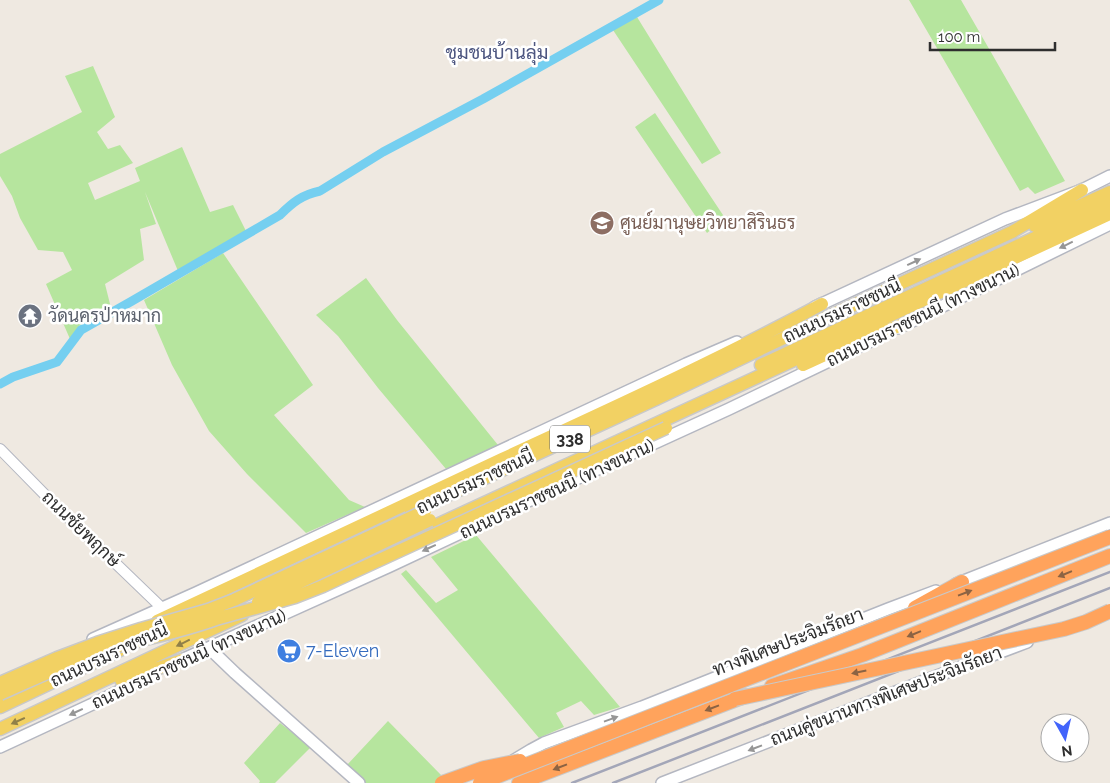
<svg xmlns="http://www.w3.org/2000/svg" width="1110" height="783" viewBox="0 0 1110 783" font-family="Raleway,Sarabun,sans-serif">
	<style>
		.green { fill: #b6e59e }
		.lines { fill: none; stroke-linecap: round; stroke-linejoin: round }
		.canal { stroke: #75cff0; stroke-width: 9 }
		.tertiary-casing { stroke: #b4b7c1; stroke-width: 12 }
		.secondary-casing { stroke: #b4b7c1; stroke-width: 14 }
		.primary-casing { stroke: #c9c9c9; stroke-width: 15 }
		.motorway-casing { stroke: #c9c9c9; stroke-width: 16 }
		.tertiary { stroke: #fff; stroke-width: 10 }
		.secondary { stroke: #fff; stroke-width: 11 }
		.primary { stroke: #f2d163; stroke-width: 12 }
		.motorway { stroke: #ffa35c; stroke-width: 14 }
		.rail { stroke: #a3a6b8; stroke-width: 2.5 }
		.primary-bridge-casing { stroke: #c9c9c9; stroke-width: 15; stroke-linecap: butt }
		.motorway-bridge-casing { stroke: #c9c9c9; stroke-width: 16; stroke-linecap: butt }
		.primary-bridge { stroke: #f2d163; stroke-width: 12 }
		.motorway-bridge { stroke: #ffa35c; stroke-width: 14 }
		.oneway { fill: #969696 }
		.oneway2 { fill: #8c6343 }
		.oneway3 { fill: #908048 }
		.labels { text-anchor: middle; stroke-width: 5; stroke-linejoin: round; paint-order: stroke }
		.shield { fill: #fff; stroke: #6d6d6d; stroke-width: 1 }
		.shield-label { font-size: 16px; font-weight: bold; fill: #2e2e2e }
		.education-label { font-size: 18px; fill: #785e54; stroke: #fff; text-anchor: start }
		.street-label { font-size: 18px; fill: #2e2e2e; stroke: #fff }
		.worship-label { font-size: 18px; fill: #5b616d; stroke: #fff; text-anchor: start }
		.shop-label { font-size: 18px; fill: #366cbe; stroke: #fff; text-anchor: start }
		.neighbourhood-label { font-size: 19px; fill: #4d5680; stroke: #fff }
	</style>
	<rect width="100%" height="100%" fill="#efe9e1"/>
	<!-- green -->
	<path class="green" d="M909 0H961L1065 181 1035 194 1028 187 1020 191Z
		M637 17 721 153 702 164 613 30Z
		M93 66 115 117 97 132 108 149 120 145 133 163 88 183 95 200 140 181 135 168 182 147 210 212 233 205 246 231 178 271 145 192 156 224 140 229 144 260 105 284 111 308 80 325 70 339 46 284 72 270 63 252 38 250 20 218 12 196 0 176V154L82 112 65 76Z
		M655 113 725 218 707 233 635 127Z
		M223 253 313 385 274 415 349 500 365 507 306 533 247 474 209 431 172 365 144 300Z
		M366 278 397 320 498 445 446 469 378 388 338 336 316 315Z
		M476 535 620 707 594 715 581 701 556 713 564 727 539 738 401 574 406 570 436 603 458 590 431 557Z
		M388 721 442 776 445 783H366L347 765Z
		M280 723 311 747 275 783H259L260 781 244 763Z"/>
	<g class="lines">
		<!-- canal -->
		<path class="canal" d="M0 384 13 377 57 362 81 330 132 301 280 215C293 202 302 195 320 191L383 152 483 99 659 0"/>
		<defs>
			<path id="tertiary" d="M0 449 53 503 163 609"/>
			<path id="secondary" d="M815 307 1005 219 1082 190 1110 176
				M898 328 1110 224
				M956 584 1110 523
				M93 639 196 593 686 364 737 342
				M209 648 235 673 359 783
				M175 663 390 566 541 495 729 409 877 338
				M0 747 99 701 154 674
				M511 762 531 750 544 743 642 707 888 609 936 591
				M662 783 929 679 1027 642"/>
			<path id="primary" d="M1035 226 1110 192
				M761 365 1110 203
				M803 365 853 342 905 324
				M411 512 656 399 828 317 1012 232 1082 190
				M292 592 1110 214
				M157 621C272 566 387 512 502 459 610 409 718 360 822 304
				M121 680 183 660
				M0 707 124 648
				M0 729 242 615"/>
			<path id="motorway" d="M915 608 962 582
				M772 686 862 655 1110 556
				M519 783 745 696"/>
		</defs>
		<!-- tertiary casing -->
		<use href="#tertiary" class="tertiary-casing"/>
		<!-- secondary casing -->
		<use href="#secondary" class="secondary-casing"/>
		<!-- primary casing -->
		<use href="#primary" class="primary-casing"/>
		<!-- motorway casing -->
		<use href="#motorway" class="motorway-casing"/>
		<!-- tertiary -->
		<use href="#tertiary" class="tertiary"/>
		<!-- secondary -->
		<use href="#secondary" class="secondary"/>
		<!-- primary -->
		<use href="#primary" class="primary"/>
		<!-- motorway -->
		<use href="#motorway" class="motorway"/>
		<!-- rail -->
		<path class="rail" d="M572 783 1110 572
			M613 783 1110 588"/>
		<defs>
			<path id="primary-bridge" d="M258 602 430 520
				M216 619 295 597 323 586 666 428
				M0 683 57 658 97 643 141 629 208 610 234 600 425 511
				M0 694C34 679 67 663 102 651 142 638 185 632 224 616"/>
			<path id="motorway-bridge" d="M735 699 819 681 1064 629 1086 622 1110 611
				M442 783 484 768 520 761
				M480 783 1110 537"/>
		</defs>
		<!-- primary-bridge casing -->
		<use href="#primary-bridge" class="primary-bridge-casing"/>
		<!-- motorway-bridge casing -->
		<use href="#motorway-bridge" class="motorway-bridge-casing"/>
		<!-- primary-bridge -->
		<use href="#primary-bridge" class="primary-bridge"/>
		<!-- motorway-bridge -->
		<use href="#motorway-bridge" class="motorway-bridge"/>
	</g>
	<!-- one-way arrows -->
	<defs><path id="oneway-solid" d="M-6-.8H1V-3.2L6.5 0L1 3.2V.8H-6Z" transform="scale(1.25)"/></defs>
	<g class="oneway">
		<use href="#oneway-solid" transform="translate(1066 245) rotate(154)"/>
		<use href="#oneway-solid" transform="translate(914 262) rotate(-25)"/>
		<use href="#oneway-solid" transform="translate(429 548) rotate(155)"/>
		<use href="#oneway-solid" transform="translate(76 712) rotate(155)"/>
		<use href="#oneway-solid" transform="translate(611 719) rotate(-20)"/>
		<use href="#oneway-solid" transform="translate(755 748) rotate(159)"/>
	</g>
	<g class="oneway2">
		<use href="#oneway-solid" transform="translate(1065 574) rotate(158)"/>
		<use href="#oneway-solid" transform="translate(965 593) rotate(-21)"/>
		<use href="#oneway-solid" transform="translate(914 634) rotate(158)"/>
		<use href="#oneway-solid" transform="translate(859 672) rotate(168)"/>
		<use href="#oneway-solid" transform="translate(712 708) rotate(159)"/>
		<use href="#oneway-solid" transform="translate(560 767) rotate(159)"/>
	</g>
	<g class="oneway3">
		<use href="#oneway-solid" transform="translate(183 643) rotate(154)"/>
		<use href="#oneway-solid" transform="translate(18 721) rotate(156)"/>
	</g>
	<!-- icons -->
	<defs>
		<symbol id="university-disc" viewBox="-11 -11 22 22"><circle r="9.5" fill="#8d6e63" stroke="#fff"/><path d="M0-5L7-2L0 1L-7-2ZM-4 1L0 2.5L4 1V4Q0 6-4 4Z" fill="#fff"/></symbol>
		<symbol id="temple-disc" viewBox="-11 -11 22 22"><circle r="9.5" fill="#6b7280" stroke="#fff"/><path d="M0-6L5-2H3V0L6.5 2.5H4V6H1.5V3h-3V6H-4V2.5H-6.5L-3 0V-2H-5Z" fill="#fff"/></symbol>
		<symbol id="supermarket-disc" viewBox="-11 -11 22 22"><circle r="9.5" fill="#3f7fe0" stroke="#fff"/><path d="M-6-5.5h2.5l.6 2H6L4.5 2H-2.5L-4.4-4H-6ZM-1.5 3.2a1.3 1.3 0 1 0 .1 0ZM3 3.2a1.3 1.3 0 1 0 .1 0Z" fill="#fff"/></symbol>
	</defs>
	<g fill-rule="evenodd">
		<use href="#university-disc" x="588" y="209" width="28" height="28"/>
		<use href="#temple-disc" x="16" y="302" width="28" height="28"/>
		<use href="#supermarket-disc" x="275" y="637" width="28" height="28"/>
	</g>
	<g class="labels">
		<!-- shield labels -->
		<rect class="shield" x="550" y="425.5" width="40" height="27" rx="4"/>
		<g class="shield-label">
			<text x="570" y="445">338</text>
		</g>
		<!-- education labels -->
		<g class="education-label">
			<text x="620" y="229">ศูนย์มานุษยวิทยาสิรินธร</text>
		</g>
		<!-- street labels -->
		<g class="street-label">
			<text transform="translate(842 311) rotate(-25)" y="6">ถนนบรมราชชนนี</text>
			<text transform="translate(923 315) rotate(-26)" y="6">ถนนบรมราชชนนี (ทางขนาน)</text>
			<text transform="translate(475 482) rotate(-25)" y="6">ถนนบรมราชชนนี</text>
			<text transform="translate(557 489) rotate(-25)" y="6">ถนนบรมราชชนนี (ทางขนาน)</text>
			<text transform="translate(81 529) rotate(44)" y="6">ถนนชัยพฤกษ์</text>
			<text transform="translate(788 642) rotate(-21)" y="6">ทางพิเศษประจิมรัถยา</text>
			<text transform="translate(109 655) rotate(-25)" y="6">ถนนบรมราชชนนี</text>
			<text transform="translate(189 659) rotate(-25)" y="6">ถนนบรมราชชนนี (ทางขนาน)</text>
			<text transform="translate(886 696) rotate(-21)" y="6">ถนนคู่ขนานทางพิเศษประจิมรัถยา</text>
		</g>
		<!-- worship labels -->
		<g class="worship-label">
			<text x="48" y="322">วัดนครป่าหมาก</text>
		</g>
		<!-- shop labels -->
		<g class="shop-label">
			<text x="306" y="657">7-Eleven</text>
		</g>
		<!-- neighbourhood labels -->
		<g class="neighbourhood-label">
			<text x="497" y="59">ชุมชนบ้านลุ่ม</text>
		</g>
	</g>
	<!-- north arrow -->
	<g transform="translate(1065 738) rotate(172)"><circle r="24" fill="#ffffff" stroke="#ababab"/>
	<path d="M0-4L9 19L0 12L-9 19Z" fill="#4264fb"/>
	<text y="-8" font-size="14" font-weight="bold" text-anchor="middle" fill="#2e2e2e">N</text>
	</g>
	<!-- scale -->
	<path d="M930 42v8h125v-8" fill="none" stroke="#2e2e2e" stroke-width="2.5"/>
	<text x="938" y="42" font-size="15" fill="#2e2e2e" stroke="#ffffff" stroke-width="4" paint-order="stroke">100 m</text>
</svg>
